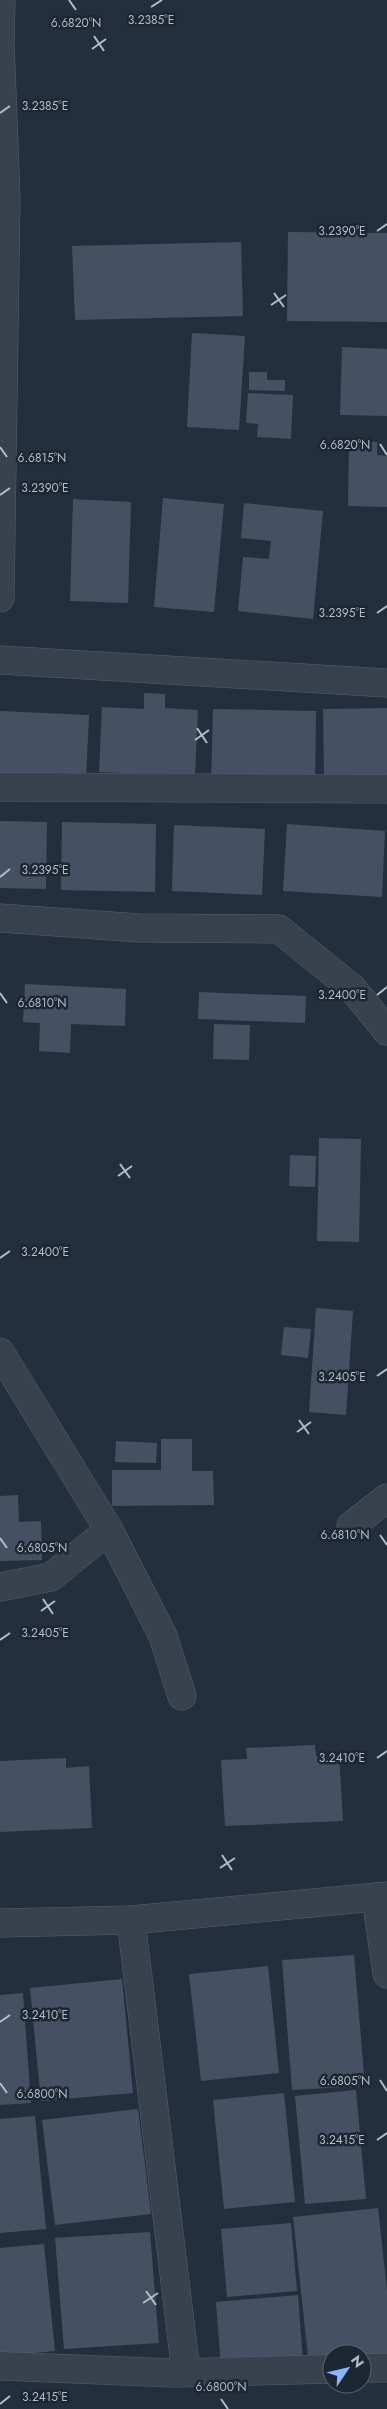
<svg xmlns="http://www.w3.org/2000/svg" width="387" height="2409" viewBox="0 0 387 2409" font-family="Jost,sans-serif">
	<style>
		.building { fill: #455162 }
		.lines { fill: none; stroke-linecap: round; stroke-linejoin: round }
		.minor-casing { stroke: #565f6c; stroke-width: 29 }
		.minor { stroke: #38414e; stroke-width: 28 }
		.ticks { fill: none; stroke: #b4bcc9; stroke-width: 2 }
		.ticks-label { font-size: 12px; text-anchor: middle; fill: #b4bcc9; stroke: #1d2633; stroke-width: 5; stroke-linejoin: round; paint-order: stroke }
	</style>
	<rect width="100%" height="100%" fill="#242f3e"/>
	<!-- building -->
	<path class="building" d="M288 232 387 233V322L287 321Z
		M241 242 243 316 75 320 72 246Z
		M192 333 245 336 239 430 187 427Z
		M342 347 387 349V416L340 415Z
		M249 372H267V380H285V391L249 390Z
		M248 393 293 395 291 439 257 437 258 424 246 423Z
		M349 442H377V455L387 456V507L348 506Z
		M163 498 224 504 214 612 154 607Z
		M73 499 131 502 128 603 70 601Z
		M244 503 323 511 313 619 238 611 243 557 269 559 271 541 241 538Z
		M144 693 165 694V708L198 710 195 776 99 772 102 707 144 709Z
		M387 708V776H324L323 709Z
		M213 709 316 711 315 788 211 785Z
		M0 711 89 715 86 780 0 775Z
		M0 821 47 822 46 889 0 888Z
		M62 822 156 824 155 892 61 890Z
		M287 824 385 831 382 897 283 891Z
		M174 825 265 829 262 895 172 891Z
		M25 984 126 989 125 1026 71 1024 70 1053 39 1051 40 1023 23 1022Z
		M199 992 306 996 305 1023 198 1019Z
		M214 1024 250 1025 249 1060 213 1059Z
		M319 1138 361 1139 359 1242 317 1241Z
		M290 1155 316 1156 315 1187 289 1186Z
		M316 1308 353 1311 346 1415 309 1412Z
		M284 1327 311 1329 308 1358 281 1355Z
		M161 1439H192V1471H213L214 1505 112 1506V1470H161Z
		M116 1441 157 1443 156 1463 115 1462Z
		M18 1495 19 1522 41 1521 42 1560 0 1561V1496Z
		M315 1745 316 1756 339 1754 343 1821 225 1826 221 1760 247 1759 246 1748Z
		M66 1758V1768L89 1766 92 1828 0 1832V1761Z
		M354 1955 365 2086 292 2090 282 1960Z
		M268 1966 279 2073 201 2081 189 1974Z
		M122 1979 133 2093 41 2101 30 1988Z
		M23 1993 31 2103 0 2105V1995Z
		M356 2090 366 2199 305 2204 295 2096Z
		M284 2093 295 2202 224 2209 213 2100Z
		M138 2109 151 2214 55 2225 42 2120Z
		M35 2116 46 2229 0 2233V2119Z
		M378 2208 387 2290V2359L362 2361V2354H332V2364L309 2366 293 2217Z
		M291 2223 297 2291 227 2297 221 2229Z
		M150 2232 159 2343 64 2349 55 2238Z
		M44 2244 55 2351 0 2356V2248Z
		M298 2295 303 2361 221 2368 216 2302Z"/>
	<g class="lines">
		<defs>
			<path id="minor" d="M0 598 6 197 0 43 1 0
				M0 660 387 683
				M0 787 387 789
				M0 918 139 928 279 929 352 988 387 1031
				M0 1352 109 1530 163 1636 182 1696
				M351 1526 387 1498
				M0 1587 51 1577 109 1530
				M376 1897 387 1974
				M131 1920 186 2372
				M0 1923 131 1920 387 1896
				M0 2366 174 2373 332 2369
				M362 2368H387"/>
		</defs>
		<!-- minor casing -->
		<use href="#minor" class="minor-casing"/>
		<!-- minor -->
		<use href="#minor" class="minor"/>
	</g>
	<!-- ticks -->
	<path class="ticks" d="M69 0 76 10M151 7 162 0M94 36 104 51M92 49 106 39M0 113 10 106M377 231 387 224M274 293 284 307M271 305 286 295M380 444 387 455M0 447 7 457M0 495 10 488M377 613 387 606M197 728 207 743M195 740 209 730M0 877 10 869M0 993 7 1003M377 995 387 987M120 1164 130 1178M118 1176 132 1166M0 1258 10 1251M377 1376 387 1369M299 1420 309 1434M297 1432 311 1422M380 1535 387 1545M0 1538 7 1548M43 1599 53 1614M41 1611 55 1601M0 1640 10 1633M377 1758 387 1751M222 1855 232 1870M220 1868 235 1858M0 2022 10 2015M380 2080 387 2091M0 2083 7 2093M377 2140 387 2133M146 2291 156 2305M143 2303 158 2293M221 2399 228 2409M0 2404 10 2396"/>
	<g class="ticks-label">
		<text x="151" y="24">3.2385°E</text>
		<text x="76" y="27">6.6820°N</text>
		<text x="45" y="110">3.2385°E</text>
		<text x="342" y="235">3.2390°E</text>
		<text x="345" y="449">6.6820°N</text>
		<text x="42" y="462">6.6815°N</text>
		<text x="45" y="492">3.2390°E</text>
		<text x="342" y="617">3.2395°E</text>
		<text x="45" y="874">3.2395°E</text>
		<text x="342" y="999">3.2400°E</text>
		<text x="42" y="1007">6.6810°N</text>
		<text x="45" y="1256">3.2400°E</text>
		<text x="342" y="1381">3.2405°E</text>
		<text x="345" y="1539">6.6810°N</text>
		<text x="42" y="1552">6.6805°N</text>
		<text x="45" y="1637">3.2405°E</text>
		<text x="342" y="1762">3.2410°E</text>
		<text x="45" y="2019">3.2410°E</text>
		<text x="345" y="2085">6.6805°N</text>
		<text x="42" y="2098">6.6800°N</text>
		<text x="342" y="2144">3.2415°E</text>
		<text x="221" y="2391">6.6800°N</text>
		<text x="45" y="2401">3.2415°E</text>
	</g>
	<!-- north arrow -->
	<g transform="translate(347 2369) rotate(55)"><circle r="24" fill="#1d2633" stroke="#59626f"/>
	<path d="M0-4L9 19L0 12L-9 19Z" fill="#8ab4f8"/>
	<text y="-8" font-size="14" font-weight="bold" text-anchor="middle" fill="#b4bcc9">N</text>
	</g>
</svg>
